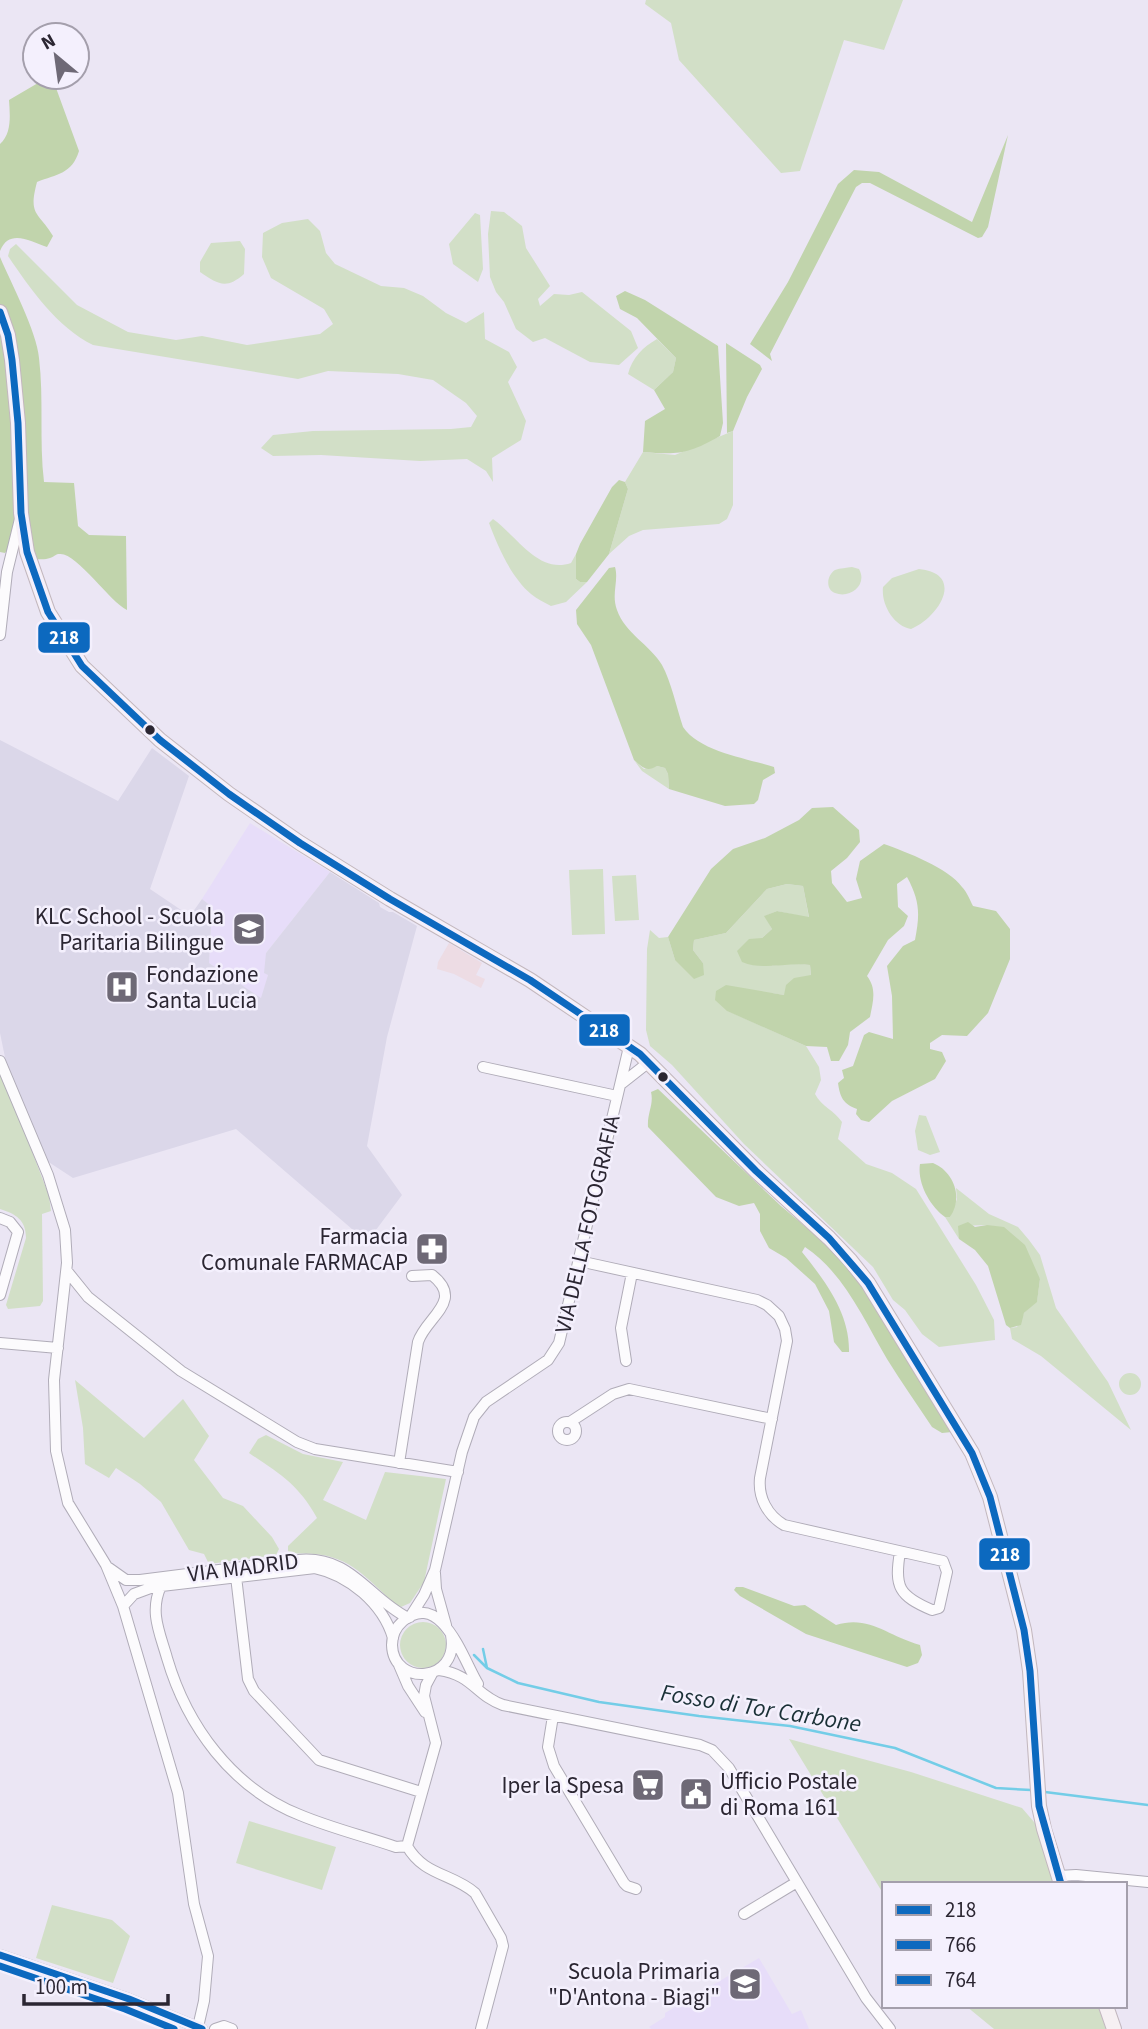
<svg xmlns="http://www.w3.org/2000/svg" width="1148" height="2029" viewBox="0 0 1148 2029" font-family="'Source Sans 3',sans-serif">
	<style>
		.commercial { fill: #eddce4 }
		.built { fill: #e7ddf9 }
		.medical { fill: #dbd7e9 }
		.green { fill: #d2dfc7 }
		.forest { fill: #c1d4ac }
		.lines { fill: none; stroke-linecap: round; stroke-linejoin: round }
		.stream { stroke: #73cde7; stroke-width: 2.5 }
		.minor-casing { stroke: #b0acb8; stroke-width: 12 }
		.major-casing { stroke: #c2b7bf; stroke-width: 16 }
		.minor { stroke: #fcfbfd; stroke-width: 10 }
		.major { stroke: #f6f0f3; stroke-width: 14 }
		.bus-1-casing { stroke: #f4f0fd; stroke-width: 12 }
		.bus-2-casing { stroke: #f4f0fd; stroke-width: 12 }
		.bus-3-casing { stroke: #f4f0fd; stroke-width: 12 }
		.bus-1 { stroke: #0c69bf; stroke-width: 7 }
		.bus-2 { stroke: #0c69bf; stroke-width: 7 }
		.bus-3 { stroke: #0c69bf; stroke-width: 7 }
		.bus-dot { fill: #2b2632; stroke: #f4f0fd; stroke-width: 2.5 }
		.labels { text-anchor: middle; stroke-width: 5; stroke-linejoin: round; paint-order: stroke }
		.poi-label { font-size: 23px; fill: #2b2632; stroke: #f4f0fd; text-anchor: end }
		.street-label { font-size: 23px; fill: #2b2632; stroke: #f4f0fd }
		.water-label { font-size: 24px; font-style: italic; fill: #1a3036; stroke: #f4f0fd }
		.line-badge { stroke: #f4f0fd; stroke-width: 2.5 }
		.badge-label { font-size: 19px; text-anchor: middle; font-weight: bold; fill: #fff }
	</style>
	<rect width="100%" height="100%" fill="#ebe6f4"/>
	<!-- commercial -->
	<path class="commercial" d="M449 943 482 963 476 975 485 979 481 988 454 974 437 969 438 962Z"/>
	<!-- built -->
	<path class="built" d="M250 823 330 872 266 953 268 975 262 999 209 963 212 907 202 899Z
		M759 1958 792 2014 801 2010 809 2029H651L649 2027 665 2017V2013Z"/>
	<!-- medical -->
	<path class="medical" d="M0 740 118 801 152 748 189 776 150 889 190 916 202 899 212 907 209 963 261 998 268 975 264 973 266 953 330 872 379 903 380 907 389 912H393L417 926 387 1037 367 1146 402 1195 367 1242 236 1129 73 1178 44 1159 8 1072 0 1033Z"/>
	<!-- green -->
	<path class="green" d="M646 0H903L884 50 844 40 800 171 781 173 679 60 671 23 645 4Z
		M491 211 504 212 522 226 526 248 550 286 538 299 540 306 554 294 569 295 582 292 631 331 638 348 619 365 590 362 545 338 533 342 516 329 504 302 496 292 490 277 488 234Z
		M475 213 480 215 483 269 478 282 453 264 449 244Z
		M308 219 320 231 326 253 335 264 381 286 404 288 423 296 446 313 466 323 484 312 485 339 509 352 517 367 508 382 526 421 521 440 492 458 493 482 486 471 467 459 420 461 321 455 273 456 261 448 273 435 313 431 451 429 471 427 477 416 466 403 433 380 398 374 328 371 298 379 93 345C57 327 31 290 8 256L10 249 16 244 77 305 128 332 176 340 202 336 247 345 320 334 333 324 324 309 271 278 262 257 263 233 282 223Z
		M240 241 245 249 244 274C226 290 218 284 200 272V262L211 243Z
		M657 339 676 358 673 372 654 390 628 374C632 358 643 347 657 339Z
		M733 431V505L727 519 719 524 643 530 629 536 609 554 628 489 625 482 643 452 675 455Z
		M493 519C518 537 538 574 571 563L576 554V579L580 582H587L566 602 551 606C544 602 537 599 531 594 511 577 498 547 489 523Z
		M852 567 859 569C868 585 850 599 835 593 825 589 827 575 835 570 840 568 847 568 852 567Z
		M919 569C966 574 939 617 911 629 894 626 881 605 883 587L892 578Z
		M634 760 644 769 657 766 665 768 668 774 669 789 642 771Z
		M603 869 605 934 572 935 569 870Z
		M636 875 639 920 615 921 612 876Z
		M787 884 803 886 809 918 777 911 765 916 772 929 762 938 772 966 791 963 810 965 811 976 784 995 771 993 728 1011 806 1046 819 1067 821 1080 815 1094C822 1107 834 1110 842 1122L838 1139 866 1164 892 1173 916 1189 976 1285 994 1320 995 1340 939 1347 922 1334 905 1310 893 1300 873 1267 744 1144 672 1065 650 1046 646 1030 647 949 650 930 659 938 668 937 675 960 703 963 693 950 694 940 726 933 767 889Z
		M0 1075 30 1146 49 1196 51 1211 42 1214 43 1301 40 1306 8 1309 6 1305 26 1238C26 1220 16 1214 0 1209Z
		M919 1115 926 1116 940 1152 930 1155 918 1150 915 1131Z
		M956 1188 989 1214 1018 1227 1029 1240 1040 1255 1056 1308 1108 1382 1131 1430 1041 1356 1012 1339 1010 1328 1017 1327 1024 1313 1037 1301 1040 1279 987 1225 959 1226V1239L945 1217H950L957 1199Z
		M1119 1384a11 11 0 1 1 22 0a11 11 0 1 1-22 0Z
		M75 1380 144 1438 183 1399 209 1436 194 1460 223 1498 243 1506 272 1537 279 1549 276 1555 209 1564 204 1554 189 1550 161 1502 140 1484 116 1468 109 1478 85 1464 83 1428Z
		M266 1435 303 1454 343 1462 323 1500 366 1520 385 1472 446 1479 424 1582 410 1603 401 1607 396 1605C359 1571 345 1550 291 1554L288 1551V1546L317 1518C298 1484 280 1474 249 1453L258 1439Z
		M400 1645a23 23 0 1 1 46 0a23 23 0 1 1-46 0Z
		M789 1739 911 1772 1022 1808 1040 1829 1055 1884H884V1895Z
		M249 1821 336 1847 322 1890 236 1863Z
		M52 1905 112 1920 130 1936 113 1983 36 1958Z
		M966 2006H1098L1106 2029H994Z"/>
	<!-- forest -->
	<path class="forest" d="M40 77H52L79 151C72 174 57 174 37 182 28 216 38 211 53 236L47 247C30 241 9 228 0 251V144C12 133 10 115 9 100L38 83Z
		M1008 135 988 227 982 237 978 238 870 183H862L856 187 770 354 772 361 750 344 788 282 838 184 854 170 879 172 972 222Z
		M0 257C11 283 37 332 39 358 44 399 39 440 44 482L74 483 78 526 89 535 126 536 127 610C110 602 77 553 60 554 55 554 56 556 50 558 45 560 39 559 34 559L24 522 5 553 0 552Z
		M625 291 645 300 718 346 723 423 720 436C688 454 679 455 643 452L645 421 665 409 654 390 673 372 676 358 637 318 620 309 616 296Z
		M726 343 760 365 762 369 747 397 733 431 727 433Z
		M619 480 625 482 628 489 609 554 587 582H580L576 579V554L580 544 612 487Z
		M615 567C619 581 611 594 617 610 625 633 650 645 662 665 671 681 677 709 683 727 700 752 746 758 774 767L775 773 763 780 758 800 754 804 725 806 669 789 668 774 665 768 657 766C647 772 643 768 634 760L591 645 577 624 576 610 609 568Z
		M833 807 859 830 860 842 847 858 831 871 832 883 847 902 862 898 856 879 860 861 884 844C906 852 949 868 962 887 967 892 970 900 973 906L996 911 1010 929V959L988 1013 967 1036 942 1035 930 1043V1049L942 1052 946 1061 935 1079 892 1101 869 1122 861 1120 856 1114 857 1109C843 1104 840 1097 838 1083L844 1078 842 1070 853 1066 864 1035 869 1032 893 1039 892 996 887 966 903 946 915 940C920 914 920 901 907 877L897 884 898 907 908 916 904 926 888 940 867 976C877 989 873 1001 870 1017L850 1032 848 1045 839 1061H831L827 1047 806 1046 727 1011 715 1000 716 991 726 985 784 995 786 985 794 978 811 975 810 965C786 962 764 971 742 962L737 951 749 939 762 938 772 929 764 916 777 911 809 917 803 886 787 884 767 889 726 933 694 940 693 950 703 963 704 975 694 979 675 960 668 937 711 869 733 849 765 838 799 820 812 808Z
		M658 1089 781 1206 834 1251 859 1281 952 1432 942 1433 932 1427C917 1404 901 1382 887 1359 864 1320 844 1273 805 1247L802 1252C825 1281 850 1313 849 1352H842L834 1342 829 1311 815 1284 786 1258 769 1248 760 1231V1214L754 1203 739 1206 716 1197 648 1127C647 1113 654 1105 651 1092Z
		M933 1163C953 1171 964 1197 950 1217H945C930 1206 917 1183 920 1164Z
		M968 1222 975 1227 987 1225 1004 1227 1025 1245 1040 1279 1037 1302 1024 1313 1021 1325 1010 1328 1006 1325 988 1266 975 1250 959 1239 958 1226Z
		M736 1587H743L794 1606 805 1605 836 1625C870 1615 887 1636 920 1645L922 1655 918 1663 907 1667 806 1634 740 1596 734 1590Z"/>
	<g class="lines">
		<!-- stream -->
		<path class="stream" d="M483 1649 487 1668 518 1683 599 1702 699 1716 790 1726 895 1748 996 1788 1031 1790
			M474 1655 487 1668
			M1045 1792 1148 1805"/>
		<defs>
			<path id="minor" d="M0 635 7 572 20 519
				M0 1061 48 1175 65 1230 67 1263 54 1380 56 1451 68 1503 106 1565 123 1606 178 1793 194 1904 208 1956 204 2001 198 2027
				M483 1067 617 1096
				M621 1084 649 1062
				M0 1218 10 1222 18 1232 0 1295
				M579 1261 757 1300 767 1305 779 1316 785 1329 787 1341 760 1478C758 1497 767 1515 784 1525L943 1561 947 1572 939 1608 932 1610C899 1596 894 1587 900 1552
				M67 1271 88 1297 181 1371 297 1442 315 1449 458 1472
				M0 1343 58 1348
				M626 1361 621 1328 632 1273
				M558 1431a9 9 0 1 1 18 0a9 9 0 1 1-18 0Z
				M570 1422 613 1394 629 1389 772 1419
				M399 1463 418 1342C426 1317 465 1301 432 1275L412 1276
				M109 1568 126 1580H140L298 1560C351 1555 367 1597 408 1618
				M235 1568 248 1679 254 1691 319 1760 421 1792
				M435 1573 436 1589 446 1625
				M161 1586C149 1612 160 1633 167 1658 187 1726 232 1788 300 1815 331 1828 364 1836 396 1847L407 1846
				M123 1606 134 1594 153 1587 315 1568C349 1575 383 1604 393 1638
				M410 1617 424 1595 435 1570 462 1452 474 1417 486 1402 548 1360 559 1343 629 1047
				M451 1635C460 1683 393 1687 392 1645 392 1636 396 1627 403 1621 442 1589 464 1662 478 1684
				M399 1665 408 1686 425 1712
				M439 1670C473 1675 475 1695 503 1705L700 1745 712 1750 729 1768 866 1998 890 2029
				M433 1672 426 1685 424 1696 436 1743 407 1846C424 1876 452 1873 475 1893L501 1938 503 1946 481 2029
				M553 1716 548 1747 554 1766 624 1883 627 1886 636 1889
				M1058 1876 1076 1875 1148 1882
				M744 1914 797 1882
				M0 1955 129 1999 202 2029
				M215 2029 224 2026 232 2029"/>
			<path id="major" d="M0 312 8 335 12 360 18 423 21 513 27 552 48 612 82 666 160 740 229 794 300 843 390 899 530 980 640 1054 756 1171 829 1238 850 1260 868 1283 972 1453 990 1497 1024 1630 1030 1671 1039 1806 1044 1829 1061 1884
				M1106 2006 1114 2029"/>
		</defs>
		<!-- minor casing -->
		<use href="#minor" class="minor-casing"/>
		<!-- major casing -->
		<use href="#major" class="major-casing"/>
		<!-- minor -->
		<use href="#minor" class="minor"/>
		<!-- major -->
		<use href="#major" class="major"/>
		<defs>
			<path id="bus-1" d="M0 312 8 335 12 360 18 423 21 513 27 552 48 612 82 666 160 740 229 794 300 843 390 899 530 980 640 1054 756 1171 829 1238 868 1283 972 1453 990 1497 1024 1630 1030 1671 1039 1806 1061 1884"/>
			<path id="bus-2" d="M0 1955 129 1999 202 2029"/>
			<path id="bus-3" d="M0 1966 125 2009 174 2029"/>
		</defs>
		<!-- bus-1 casing -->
		<use href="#bus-1" class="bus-1-casing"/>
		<!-- bus-2 casing -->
		<use href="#bus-2" class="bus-2-casing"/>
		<!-- bus-3 casing -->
		<use href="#bus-3" class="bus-3-casing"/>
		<!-- bus-1 -->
		<use href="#bus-1" class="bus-1"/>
		<!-- bus-2 -->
		<use href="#bus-2" class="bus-2"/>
		<!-- bus-3 -->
		<use href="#bus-3" class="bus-3"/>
	</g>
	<!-- icons -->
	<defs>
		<symbol id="school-square" viewBox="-11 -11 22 22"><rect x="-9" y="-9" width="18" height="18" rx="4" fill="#6e6976" stroke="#f4f0fd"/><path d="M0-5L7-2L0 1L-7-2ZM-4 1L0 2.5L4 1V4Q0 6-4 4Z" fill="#fff"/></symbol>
		<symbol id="hospital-square" viewBox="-11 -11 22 22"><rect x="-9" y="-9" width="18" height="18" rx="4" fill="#6e6976" stroke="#f4f0fd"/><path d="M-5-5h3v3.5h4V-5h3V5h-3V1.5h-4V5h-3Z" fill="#fff"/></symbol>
		<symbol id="pharmacy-square" viewBox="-11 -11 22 22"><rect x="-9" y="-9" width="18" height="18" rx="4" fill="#6e6976" stroke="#f4f0fd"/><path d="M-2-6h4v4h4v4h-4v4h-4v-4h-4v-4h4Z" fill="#fff"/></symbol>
		<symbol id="supermarket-square" viewBox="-11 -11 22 22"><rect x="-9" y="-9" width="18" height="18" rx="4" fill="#6e6976" stroke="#f4f0fd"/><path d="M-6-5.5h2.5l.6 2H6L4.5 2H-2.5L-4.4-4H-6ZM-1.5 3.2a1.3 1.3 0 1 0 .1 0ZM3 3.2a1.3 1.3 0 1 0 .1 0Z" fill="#fff"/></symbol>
		<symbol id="civic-square" viewBox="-11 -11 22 22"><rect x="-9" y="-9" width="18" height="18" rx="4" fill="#6e6976" stroke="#f4f0fd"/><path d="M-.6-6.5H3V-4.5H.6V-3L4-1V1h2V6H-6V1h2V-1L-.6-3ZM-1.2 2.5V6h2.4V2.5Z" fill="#fff"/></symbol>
	</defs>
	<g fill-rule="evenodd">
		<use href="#school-square" x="230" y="910" width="38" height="38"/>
		<use href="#hospital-square" x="103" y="968" width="38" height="38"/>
		<use href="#pharmacy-square" x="413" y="1230" width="38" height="38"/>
		<use href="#supermarket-square" x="629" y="1766" width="38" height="38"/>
		<use href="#civic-square" x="677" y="1775" width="38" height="38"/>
		<use href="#school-square" x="726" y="1965" width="38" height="38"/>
	</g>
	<!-- markers -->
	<g class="bus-dot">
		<circle cx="150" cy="730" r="6"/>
		<circle cx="663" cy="1077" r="6"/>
	</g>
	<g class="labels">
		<!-- poi labels -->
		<g class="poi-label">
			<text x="224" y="924">KLC School - Scuola<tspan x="224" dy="26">Paritaria Bilingue</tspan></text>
			<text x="146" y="982" text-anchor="start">Fondazione<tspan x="146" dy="26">Santa Lucia</tspan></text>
			<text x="408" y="1244">Farmacia<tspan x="408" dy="26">Comunale FARMACAP</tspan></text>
			<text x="720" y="1789" text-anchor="start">Ufficio Postale<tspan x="720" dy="26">di Roma 161</tspan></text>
			<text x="624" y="1793">Iper la Spesa</text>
			<text x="720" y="1979">Scuola Primaria<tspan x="720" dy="26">"D'Antona - Biagi"</tspan></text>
		</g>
		<!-- street labels -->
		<g class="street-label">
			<text transform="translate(587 1224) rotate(-77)" y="8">VIA DELLA FOTOGRAFIA</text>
			<text transform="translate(243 1567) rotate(-7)" y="8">VIA MADRID</text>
		</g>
		<!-- water labels -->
		<g class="water-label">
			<text transform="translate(761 1708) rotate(9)" y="8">Fosso di Tor Carbone</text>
		</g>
	</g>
	<g class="line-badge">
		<rect x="37" y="621" width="54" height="33" rx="7" fill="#0c69bf"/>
		<rect x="578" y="1013" width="53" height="34" rx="7" fill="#0c69bf"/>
		<rect x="978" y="1537" width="53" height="34" rx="7" fill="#0c69bf"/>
	</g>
	<g class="badge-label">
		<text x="64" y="644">218</text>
		<text x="604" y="1037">218</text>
		<text x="1005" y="1561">218</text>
	</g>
	<!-- legend -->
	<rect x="882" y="1882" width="245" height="126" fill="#f4f0fd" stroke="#a49fac" stroke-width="2"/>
	<rect x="896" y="1905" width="35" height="10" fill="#0c69bf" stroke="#a49fac" stroke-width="2"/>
	<text x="945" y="1917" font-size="21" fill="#2b2632">218</text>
	<rect x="896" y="1940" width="35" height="10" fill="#0c69bf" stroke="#a49fac" stroke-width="2"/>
	<text x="945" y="1952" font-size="21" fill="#2b2632">766</text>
	<rect x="896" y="1975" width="35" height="10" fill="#0c69bf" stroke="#a49fac" stroke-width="2"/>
	<text x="945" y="1987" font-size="21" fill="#2b2632">764</text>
	<!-- north arrow -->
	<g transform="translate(56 56) rotate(331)"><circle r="33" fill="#f4f0fd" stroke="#a49fac" stroke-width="2"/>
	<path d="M0-5L12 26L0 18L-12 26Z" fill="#6e6976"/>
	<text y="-10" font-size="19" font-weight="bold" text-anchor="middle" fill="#2b2632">N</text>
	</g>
	<!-- scale -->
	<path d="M24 1994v10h144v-10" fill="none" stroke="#2b2632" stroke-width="3.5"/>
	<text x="35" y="1994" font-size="21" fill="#2b2632" stroke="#f4f0fd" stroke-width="5" paint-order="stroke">100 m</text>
</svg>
